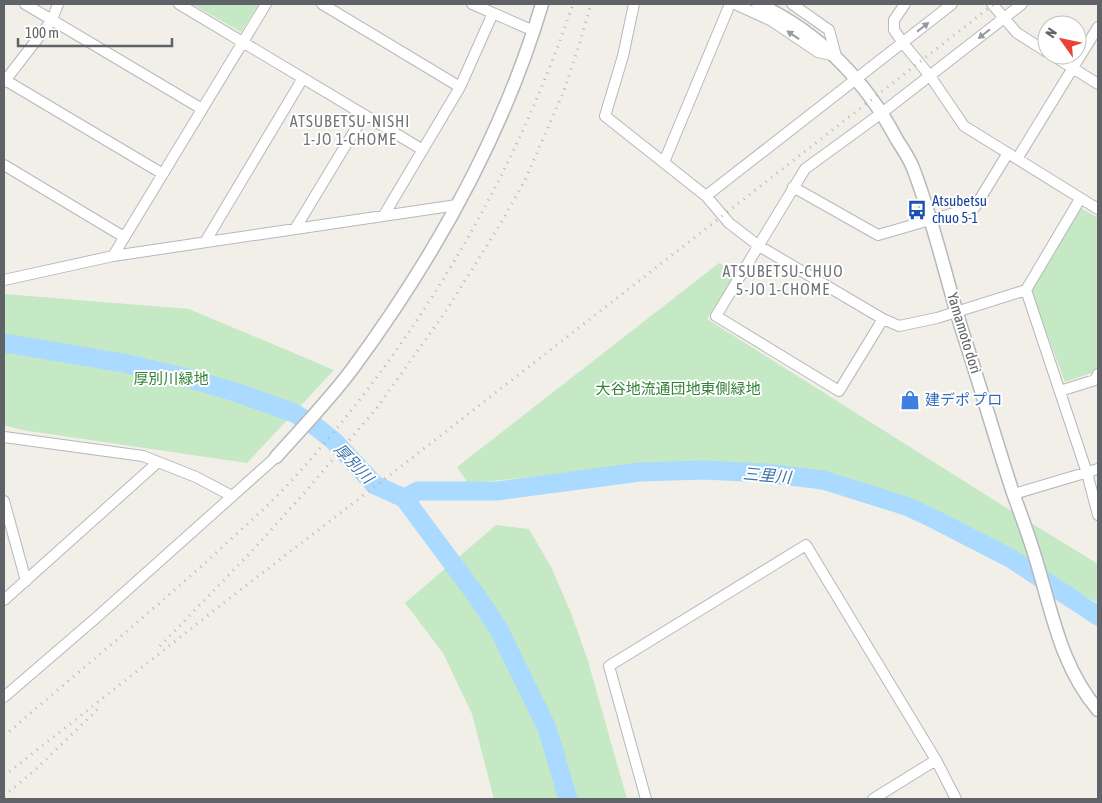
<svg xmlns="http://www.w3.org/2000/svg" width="1102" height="803" viewBox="0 0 1102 803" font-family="'Asap Condensed','Noto Sans JP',sans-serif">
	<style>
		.green { fill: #c5e8c5 }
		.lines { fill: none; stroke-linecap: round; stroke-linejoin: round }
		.river { stroke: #aadaff; stroke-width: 19 }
		.minor-casing { stroke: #b5b8bc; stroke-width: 12 }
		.tertiary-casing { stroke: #b5b8bc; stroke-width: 15 }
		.minor { stroke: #fff; stroke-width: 10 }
		.tertiary { stroke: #fff; stroke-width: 12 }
		.rail { stroke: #b6b7b8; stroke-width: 3; stroke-dasharray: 1 6; stroke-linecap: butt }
		.oneway { fill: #979a9d }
		.labels { text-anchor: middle; stroke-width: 4; stroke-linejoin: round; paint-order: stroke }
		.transit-label { font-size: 15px; fill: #164399; stroke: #fff; text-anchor: start }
		.street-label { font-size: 15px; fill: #5f6368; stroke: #fff }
		.park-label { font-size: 15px; fill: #348238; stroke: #fff }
		.shop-label { font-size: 15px; fill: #366cbe; stroke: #fff; text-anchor: start }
		.neighbourhood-label { font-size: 16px; letter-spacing: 1px; fill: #70757a; stroke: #fff }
		.water-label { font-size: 16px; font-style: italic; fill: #4174aa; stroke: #fff }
	</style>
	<rect width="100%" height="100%" fill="#f1efe8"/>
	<!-- green -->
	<path class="green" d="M192 4H259L241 32Z
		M1079 207 1098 218V364L1094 372 1065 382 1031 291Z
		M719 263 736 273 707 319 1013 512 1098 564V603L899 497 827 474 756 464 685 463 468 483 457 467Z
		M4 294 189 309 334 370 247 463 22 430 4 425Z
		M496 525 529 529 551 567 571 613 588 661 627 799H494L472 714 443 653 405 603Z"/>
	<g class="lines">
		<!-- river -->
		<path class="river" d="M4 343 123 363 184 377 238 393 294 413 315 426 334 441 375 485 404 498 476 595 498 628 547 728 568 799
			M404 498 418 491H497L640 472 704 470 765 473 823 480 906 506 934 519 1010 558 1098 616"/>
		<defs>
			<path id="minor" d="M25 4 202 109
				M179 4 423 150
				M322 4 460 87
				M472 4 534 31
				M634 4 623 56 605 116 706 196 729 223 759 246 883 319 899 326 937 318 1026 290 1080 199
				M735 4 772 21 818 52 836 56 829 30 792 4
				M905 4 894 20V30L903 43 930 76 964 126 1098 209
				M992 4 1017 33 1047 52
				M1052 55 1098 84
				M5 80 163 174
				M4 82 52 20 58 4
				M1017 159 1098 27
				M664 162 730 4
				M4 165 124 237
				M793 187 878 235 975 207 1008 153
				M706 196 952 4
				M384 215 460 87 493 13
				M295 229 364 115
				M205 242 303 78
				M113 256 266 4
				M4 280 113 256 457 205
				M1026 290 1087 473 1098 515
				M883 319 839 391 716 316 805 169 883 112 1022 4
				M1060 391 1095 380 1098 374
				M4 437 143 456 196 477 232 496
				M1014 494 1098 469
				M4 501 26 581
				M4 600 158 462
				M4 697 97 617 276 457
				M646 799 609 666 806 545 936 760 956 799
				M873 799 936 760"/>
			<path id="tertiary" d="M758 4C819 32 866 81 897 140 903 149 909 158 913 168 933 220 945 274 961 327 979 382 995 438 1013 493 1020 512 1027 531 1033 550 1051 606 1059 665 1098 710
				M276 457C302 428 330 399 353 368 434 258 503 135 542 4"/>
		</defs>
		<!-- minor casing -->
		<use href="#minor" class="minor-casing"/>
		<!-- tertiary casing -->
		<use href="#tertiary" class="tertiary-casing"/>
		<!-- minor -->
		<use href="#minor" class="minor"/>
		<!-- tertiary -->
		<use href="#tertiary" class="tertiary"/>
		<!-- rail -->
		<path class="rail" d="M160 646 254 549 305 492 376 409 446 311 501 223 525 180 564 91 580 42 591 4
			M4 736C71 678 139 622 205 563 235 535 267 508 294 478 418 341 514 178 573 4
			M4 776 235 594 408 461 994 4
			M4 796 35 770 99 708"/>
	</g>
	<!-- one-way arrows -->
	<defs><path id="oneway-solid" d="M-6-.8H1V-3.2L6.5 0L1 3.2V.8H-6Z" transform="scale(1.25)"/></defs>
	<g class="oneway">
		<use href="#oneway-solid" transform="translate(923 27) rotate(-38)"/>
		<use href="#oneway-solid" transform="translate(984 34) rotate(142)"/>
		<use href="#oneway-solid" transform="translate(793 35) rotate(-146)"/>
	</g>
	<!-- icons -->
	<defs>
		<symbol id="bus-bare" viewBox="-9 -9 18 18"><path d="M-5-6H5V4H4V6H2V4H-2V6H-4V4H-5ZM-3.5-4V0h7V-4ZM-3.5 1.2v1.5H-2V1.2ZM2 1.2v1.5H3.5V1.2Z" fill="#1a4fb4" stroke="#fff" stroke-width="2.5" paint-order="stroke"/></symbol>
		<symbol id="shop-bare" viewBox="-9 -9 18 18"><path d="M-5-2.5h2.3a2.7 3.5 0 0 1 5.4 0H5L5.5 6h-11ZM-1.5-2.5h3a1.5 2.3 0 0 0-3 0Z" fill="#3f7fe0" stroke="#fff" stroke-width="2.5" paint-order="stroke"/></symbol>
	</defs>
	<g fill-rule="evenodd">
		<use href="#bus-bare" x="903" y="196" width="28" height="28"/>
		<use href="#shop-bare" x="896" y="386" width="28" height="28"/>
	</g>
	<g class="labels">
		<!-- transit labels -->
		<g class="transit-label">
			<text x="932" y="206">Atsubetsu<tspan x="932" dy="17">chuo 5-1</tspan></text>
		</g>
		<!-- street labels -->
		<g class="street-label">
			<text transform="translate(964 333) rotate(73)" y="5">Yamamoto dori</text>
		</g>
		<!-- park labels -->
		<g class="park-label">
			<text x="171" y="384">厚別川緑地</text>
			<text x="678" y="394">大谷地流通団地東側緑地</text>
		</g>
		<!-- shop labels -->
		<g class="shop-label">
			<text x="925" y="405">建デポ プロ</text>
		</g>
		<!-- neighbourhood labels -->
		<g class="neighbourhood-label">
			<text x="350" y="127">ATSUBETSU-NISHI<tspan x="350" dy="18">1-JO 1-CHOME</tspan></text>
			<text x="783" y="277">ATSUBETSU-CHUO<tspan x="783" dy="18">5-JO 1-CHOME</tspan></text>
		</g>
		<!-- water labels -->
		<g class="water-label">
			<text transform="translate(354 463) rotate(46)" y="6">厚別川</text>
			<text transform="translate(767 475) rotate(5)" y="6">三里川</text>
		</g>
	</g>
	<!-- border -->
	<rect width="1102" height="803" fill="none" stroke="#5f6368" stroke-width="10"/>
	<!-- north arrow -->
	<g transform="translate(1062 40) rotate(303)"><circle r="24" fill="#ffffff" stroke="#bfc1c3"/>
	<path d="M0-4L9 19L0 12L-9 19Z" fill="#ea4335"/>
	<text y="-8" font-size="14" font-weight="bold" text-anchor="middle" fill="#5f6368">N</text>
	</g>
	<!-- scale -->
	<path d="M18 38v8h154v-8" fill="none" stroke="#5f6368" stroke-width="2.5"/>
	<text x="25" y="38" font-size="15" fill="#5f6368" stroke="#ffffff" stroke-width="4" paint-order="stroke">100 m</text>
</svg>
